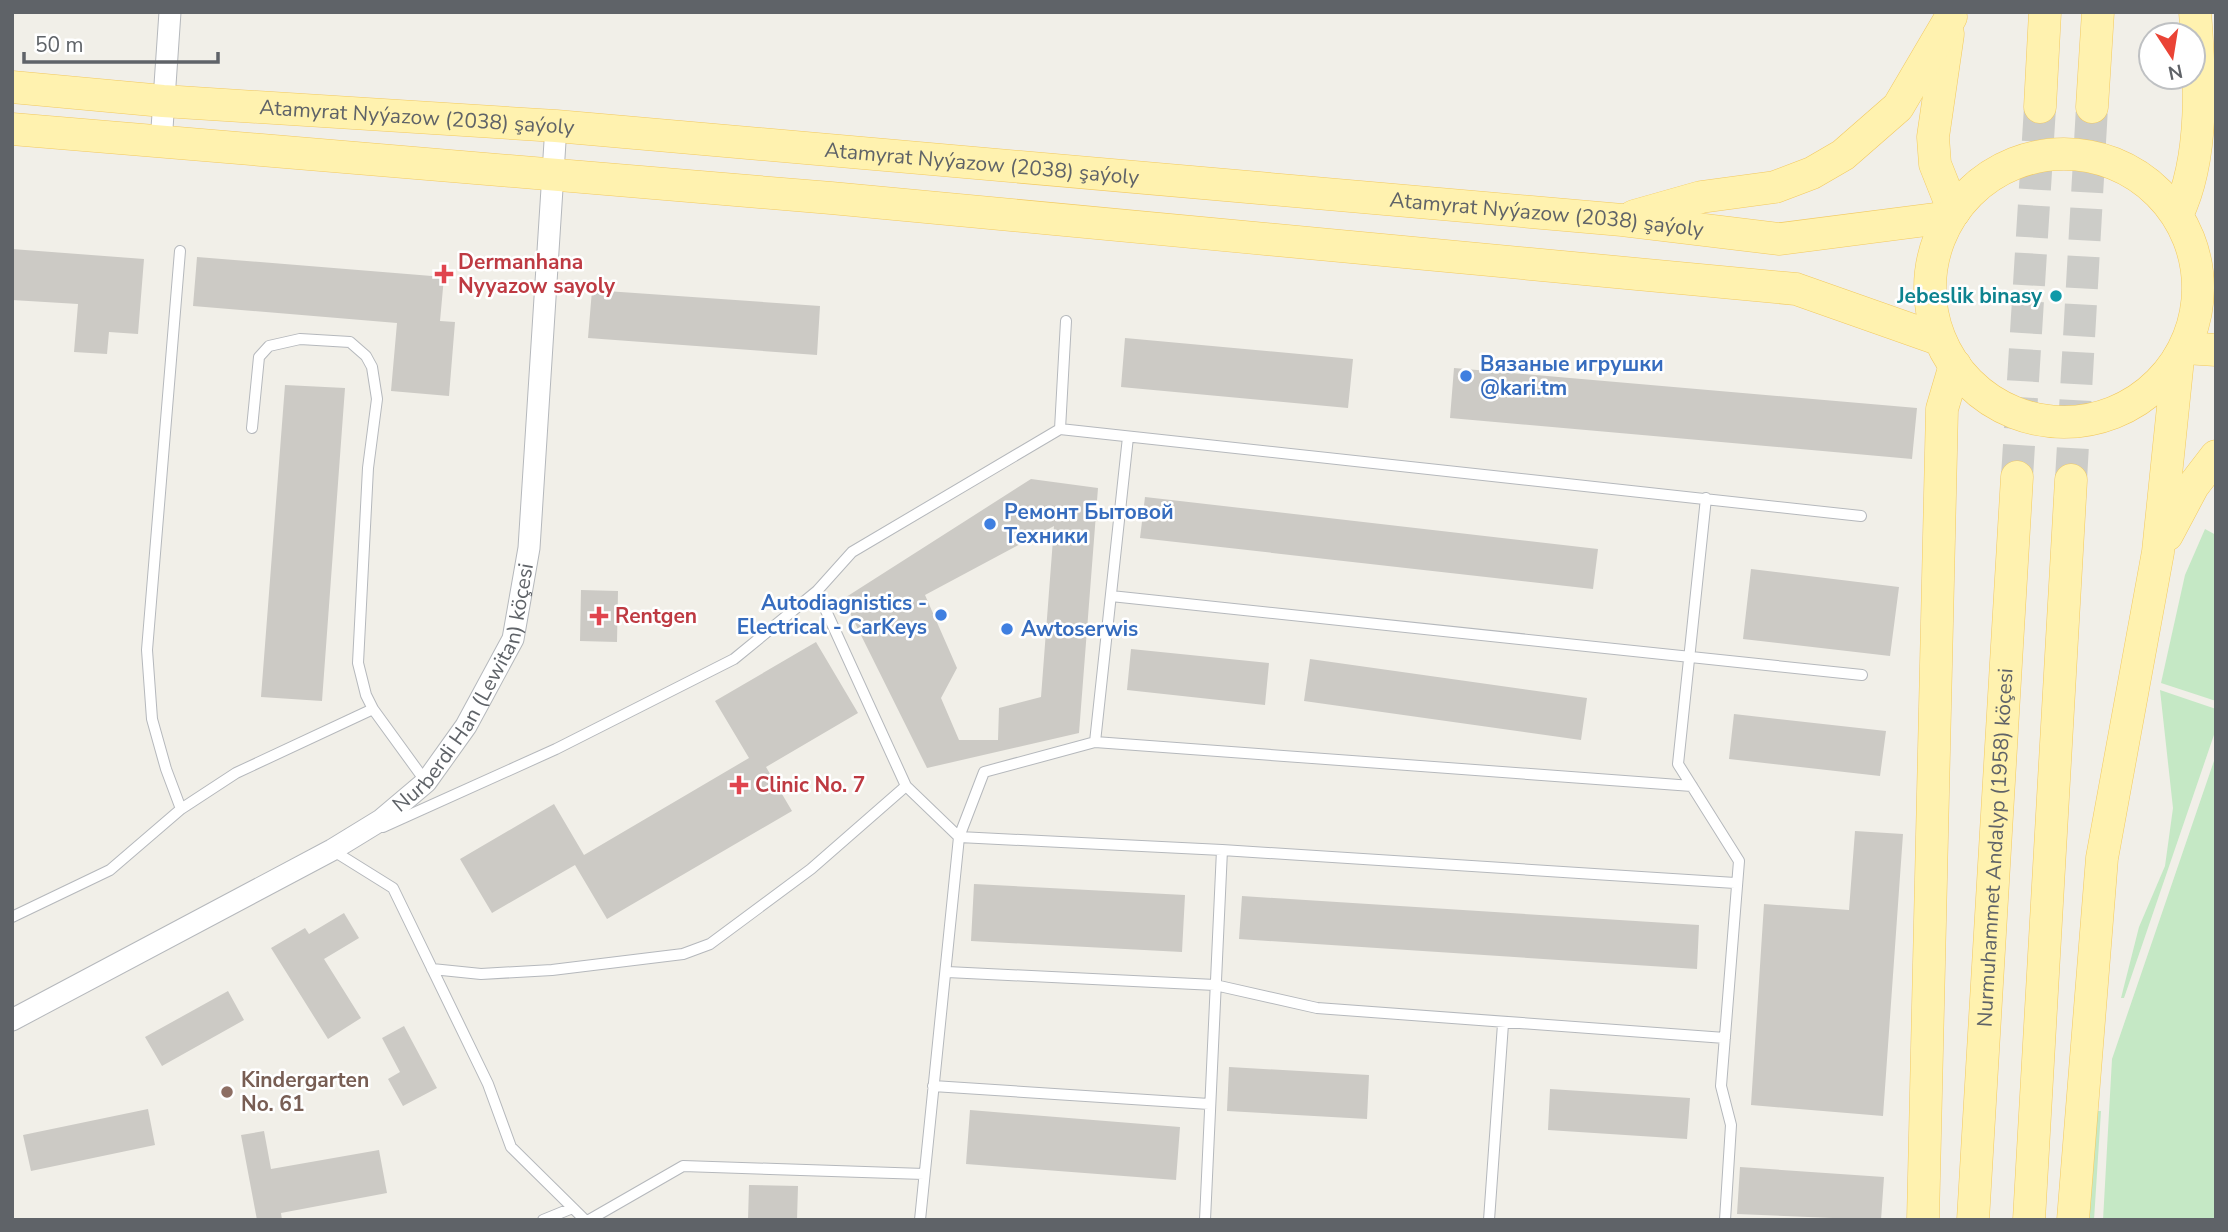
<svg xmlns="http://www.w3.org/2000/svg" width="2228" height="1232" viewBox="0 0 2228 1232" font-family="'Nunito Sans',sans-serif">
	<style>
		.green { fill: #c5e8c5 }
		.building { fill: #cccac5; fill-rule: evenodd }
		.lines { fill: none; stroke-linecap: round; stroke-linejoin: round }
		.primary-tunnel { stroke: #ccccc8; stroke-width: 32; stroke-dasharray: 32 16; stroke-linecap: butt }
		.service-casing { stroke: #b5b8bc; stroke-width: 12 }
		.minor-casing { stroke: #b5b8bc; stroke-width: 23 }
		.primary-casing { stroke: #f2c960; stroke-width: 33 }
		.service { stroke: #fff; stroke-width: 10 }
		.minor { stroke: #fff; stroke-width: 21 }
		.primary { stroke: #fff2af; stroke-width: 32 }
		.health-dot { fill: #e0444e; stroke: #fff; stroke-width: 2.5 }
		.culture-dot { fill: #0f9aa8; stroke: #fff; stroke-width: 2.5 }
		.shop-dot { fill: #3f7fe0; stroke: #fff; stroke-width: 2.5 }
		.education-dot { fill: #8d6e63; stroke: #fff; stroke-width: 2.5 }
		.labels { text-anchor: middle; stroke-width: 5; stroke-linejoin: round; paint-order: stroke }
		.street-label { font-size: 21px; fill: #5f6368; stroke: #fff }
		.health-label { font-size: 21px; font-weight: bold; fill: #be3a42; stroke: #fff; text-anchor: start }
		.culture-label { font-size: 21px; font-weight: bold; fill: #0d838f; stroke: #fff; text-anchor: end }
		.shop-label { font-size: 21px; font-weight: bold; fill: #366cbe; stroke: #fff; text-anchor: start }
		.education-label { font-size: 21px; font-weight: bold; fill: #785e54; stroke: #fff; text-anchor: start }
	</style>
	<rect width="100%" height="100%" fill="#f1efe8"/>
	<!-- green -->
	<path class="green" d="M2205 529 2216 535V701L2161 683 2185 575Z
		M2160 690 2216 709V729L2124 998H2121L2139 927 2165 866 2173 808Z
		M2216 755V1220H2103L2112 1059Z
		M2095 1111H2101L2094 1220H2088Z"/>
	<!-- building -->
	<path class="building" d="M12 249 144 259 138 334 109 332 107 354 74 352 78 304 12 300Z
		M197 257 444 277 440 321 455 322 449 396 391 391 397 323 193 306Z
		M592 290 820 306 817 355 588 338Z
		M1125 338 1353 359 1348 408 1121 387Z
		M1454 368 1917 408 1912 459 1450 418Z
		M285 385 345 388 322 701 261 697Z
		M1031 479 1098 488 1079 733 927 768 843 599ZM1054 526 1041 697 999 708 998 740H959L941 698 957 668 925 595Z
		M1145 497 1598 549 1593 589 1140 538Z
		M1751 569 1899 587 1890 656 1743 639Z
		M581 590 618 591 617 642 580 641Z
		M816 642 858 713 766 767 792 811 607 919 575 865 492 913 460 859 554 804 584 855 749 758 715 701Z
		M1131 649 1269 663 1265 705 1127 690Z
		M1310 659 1587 698 1581 740 1304 701Z
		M1734 714 1886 731 1880 776 1729 759Z
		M1855 831 1903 834 1883 1116 1751 1105 1764 904 1849 910Z
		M974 884 1185 895 1182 952 971 941Z
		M1242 896 1699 925 1697 969 1239 939Z
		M344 913 359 938 324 959 361 1018 328 1039 271 948 305 928 309 934Z
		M228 991 244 1020 162 1066 145 1037Z
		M404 1026 437 1088 403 1106 388 1079 400 1072 382 1038Z
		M1229 1067 1369 1075 1367 1119 1227 1111Z
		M1550 1089 1690 1098 1687 1139 1548 1130Z
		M148 1109 155 1145 31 1171 23 1135Z
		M970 1110 1180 1127 1176 1180 966 1164Z
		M264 1131 271 1169 379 1150 387 1193 281 1213 282 1220H257L241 1135Z
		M1740 1167 1884 1177 1881 1220 1737 1214Z
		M749 1185 798 1186 797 1220H748Z"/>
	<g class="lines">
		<!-- primary-tunnel -->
		<path class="primary-tunnel" d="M2017 477 2040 107
			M2071 480 2092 107"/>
		<defs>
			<path id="service" d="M252 428 259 357 269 346 300 339 350 342 366 356 372 367 377 399 368 468 358 663 366 695 373 709 426 782
				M1060 429 1861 516
				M1128 437 1095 742 984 772 959 837 1222 850 1205 1220
				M1706 498 1678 764 1739 861 1721 1086 1731 1125 1725 1220
				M817 591 906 786 959 837 920 1220
				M1111 596 1862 675
				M1095 742 1692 786
				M181 809 236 773 373 709
				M383 827 556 749 734 659 817 591 852 552 1060 429 1066 321
				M332 850 393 888 488 1084 511 1147 585 1220
				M1222 850 1735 883
				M12 917 110 870 181 809 166 769 152 719 147 650 180 251
				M432 969 481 974 552 970 683 954 710 944 811 869 906 786
				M947 972 1215 985 1317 1008 1725 1038
				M933 1086 1209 1104
				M543 1220 570 1209
				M589 1220 683 1166 924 1174
				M1489 1220 1503 1024"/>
			<g id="minor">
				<path d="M161 143 170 12"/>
				<path id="s1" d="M12 1020 332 850 381 820 426 782 466 726 513 639 529 548 556 126"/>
			</g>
			<g id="primary">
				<path d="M1948 34 1933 137 1935 164 1954 212"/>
				<path id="s2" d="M12 87 163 101 556 126 1622 220 1780 239 1950 217"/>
				<path d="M2040 107 2045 12"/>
				<path d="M2092 107 2098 12"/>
				<path d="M12 129 831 198 1796 289 1938 339"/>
				<circle cx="2064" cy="288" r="134"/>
				<path d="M2177 215C2205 158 2200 75 2195 12"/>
				<path d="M1634 216 1701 197 1775 187 1812 173 1843 155 1898 107 1951 17"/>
				<path d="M2185 348 2216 350"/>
				<path d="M2167 535 2193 486 2216 456"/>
				<path d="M1923 1220 1942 409 1955 365"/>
				<path id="s3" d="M1973 1220 2017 477"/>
				<path d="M2029 1220 2071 480"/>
				<path d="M2073 1220 2102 858 2158 552 2178 359"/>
			</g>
		</defs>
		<!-- service casing -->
		<use href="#service" class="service-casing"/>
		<!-- minor casing -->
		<use href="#minor" class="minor-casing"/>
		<!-- primary casing -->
		<use href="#primary" class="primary-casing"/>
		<!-- service -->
		<use href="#service" class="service"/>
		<!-- minor -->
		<use href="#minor" class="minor"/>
		<!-- primary -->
		<use href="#primary" class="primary"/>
	</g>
	<!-- markers -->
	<g class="health-dot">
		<path d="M440.5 263.5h7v7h7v7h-7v7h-7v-7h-7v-7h7z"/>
		<path d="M595.5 605.5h7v7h7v7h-7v7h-7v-7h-7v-7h7z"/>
		<path d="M735.5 774.5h7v7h7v7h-7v7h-7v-7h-7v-7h7z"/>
	</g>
	<circle class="culture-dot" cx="2056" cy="296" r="7"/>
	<g class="shop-dot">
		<circle cx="1466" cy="376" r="7"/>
		<circle cx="990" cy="524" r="7"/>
		<circle cx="941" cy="615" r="7"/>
		<circle cx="1007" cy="629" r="7"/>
	</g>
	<circle class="education-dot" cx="227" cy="1092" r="7"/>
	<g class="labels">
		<!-- street labels -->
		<g class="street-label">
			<text dy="7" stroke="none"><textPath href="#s2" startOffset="406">Atamyrat Nyýazow (2038) şaýoly</textPath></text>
			<text dy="7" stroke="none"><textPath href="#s2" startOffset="973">Atamyrat Nyýazow (2038) şaýoly</textPath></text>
			<text dy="7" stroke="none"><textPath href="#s2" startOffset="1540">Atamyrat Nyýazow (2038) şaýoly</textPath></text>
			<text dy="7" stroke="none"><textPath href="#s1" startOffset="581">Nurberdi Han (Lewitan) köçesi</textPath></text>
			<text dy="7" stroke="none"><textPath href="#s3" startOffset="373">Nurmuhammet Andalyp (1958) köçesi</textPath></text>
		</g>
		<!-- health labels -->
		<g class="health-label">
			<text x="458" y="269">Dermanhana<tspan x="458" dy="24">Nyyazow sayoly</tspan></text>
			<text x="615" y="623">Rentgen</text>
			<text x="755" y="792">Clinic No. 7</text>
		</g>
		<!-- culture labels -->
		<g class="culture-label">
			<text x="2042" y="303">Jebeslik binasy</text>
		</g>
		<!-- shop labels -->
		<g class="shop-label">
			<text x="1480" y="371">Вязаные игрушки<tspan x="1480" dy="24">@kari.tm</tspan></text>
			<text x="1004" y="519">Ремонт Бытовой<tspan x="1004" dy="24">Техники</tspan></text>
			<text x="927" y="610" text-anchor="end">Autodiagnistics -<tspan x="927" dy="24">Electrical - CarKeys</tspan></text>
			<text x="1021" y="636">Awtoserwis</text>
		</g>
		<!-- education labels -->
		<g class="education-label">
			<text x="241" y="1087">Kindergarten<tspan x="241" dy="24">No. 61</tspan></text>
		</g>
	</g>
	<!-- border -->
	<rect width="2228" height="1232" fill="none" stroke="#5f6368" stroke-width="28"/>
	<!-- north arrow -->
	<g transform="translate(2172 56) rotate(168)"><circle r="33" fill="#ffffff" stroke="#bfc1c3" stroke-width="2"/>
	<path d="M0-5L12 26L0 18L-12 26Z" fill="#ea4335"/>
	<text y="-10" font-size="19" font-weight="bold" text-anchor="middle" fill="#5f6368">N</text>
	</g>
	<!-- scale -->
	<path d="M24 52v10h194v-10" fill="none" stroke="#5f6368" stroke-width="3.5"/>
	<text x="35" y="52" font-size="21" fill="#5f6368" stroke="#ffffff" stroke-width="5" paint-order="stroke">50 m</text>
</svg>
